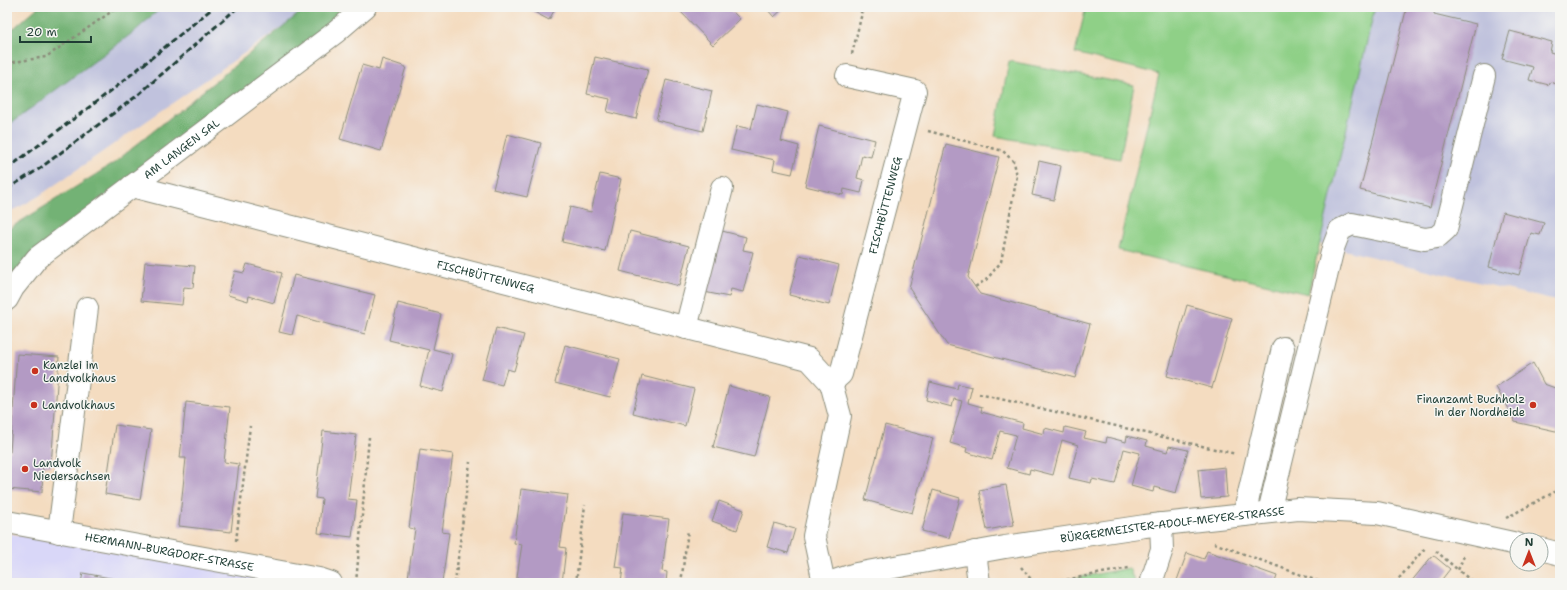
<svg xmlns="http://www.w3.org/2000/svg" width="1567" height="590" viewBox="0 0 1567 590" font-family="'Shantell Sans',sans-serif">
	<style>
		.built { fill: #d9d7f8 }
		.industrial { fill: #c0c2dd }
		.green { fill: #8fd087; stroke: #57865e }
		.forest { fill: #73b274; stroke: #497854 }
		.building { fill: #b39ac4 }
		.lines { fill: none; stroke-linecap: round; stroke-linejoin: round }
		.minor-casing { stroke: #8a8c7a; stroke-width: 24 }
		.path { stroke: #8a8c7a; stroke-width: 2.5; stroke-dasharray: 3 3; stroke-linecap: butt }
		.minor { stroke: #fff; stroke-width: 22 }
		.rail { stroke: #1f3d34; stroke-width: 3; stroke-dasharray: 6 3; stroke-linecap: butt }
		.poi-dot { fill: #c8321e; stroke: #f6f6f2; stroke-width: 1.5 }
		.labels { text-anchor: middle; stroke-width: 3; stroke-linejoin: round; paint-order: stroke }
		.street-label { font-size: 11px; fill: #1f3d34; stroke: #f6f6f2 }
		.poi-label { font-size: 11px; fill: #1f3d34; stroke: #f6f6f2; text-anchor: start }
	</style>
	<rect width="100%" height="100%" fill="#f6f6f2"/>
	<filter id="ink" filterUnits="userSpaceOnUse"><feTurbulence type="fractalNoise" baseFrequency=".025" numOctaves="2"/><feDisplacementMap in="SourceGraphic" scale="8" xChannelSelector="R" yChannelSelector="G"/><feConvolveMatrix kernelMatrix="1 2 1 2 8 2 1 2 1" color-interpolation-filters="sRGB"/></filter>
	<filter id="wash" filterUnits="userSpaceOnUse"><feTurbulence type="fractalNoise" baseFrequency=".012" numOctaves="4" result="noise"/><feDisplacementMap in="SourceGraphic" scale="16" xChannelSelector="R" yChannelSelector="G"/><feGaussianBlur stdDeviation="0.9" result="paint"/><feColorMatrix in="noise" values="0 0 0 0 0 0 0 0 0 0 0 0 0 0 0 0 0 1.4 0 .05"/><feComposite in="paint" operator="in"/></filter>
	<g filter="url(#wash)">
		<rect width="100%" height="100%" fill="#f4dcc0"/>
		<!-- built -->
		<path class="built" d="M7 533 295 583H7Z"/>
		<!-- industrial -->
		<path class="industrial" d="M162 7H306L286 24 39 196 7 214V126L135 31Z
			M1375 7H1541L1560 12V302L1319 244Z"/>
		<!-- green -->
		<path class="green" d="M1086 7H1375L1308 294 1118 250 1159 74 1075 53Z
			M1009 61 1134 85 1120 159 995 136Z
			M1129 568 1135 583H1049Z"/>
		<!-- forest -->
		<path class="forest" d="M38 7H162L135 31 7 126V28H14Z
			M307 7H365L37 258 7 277V230L114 163Z"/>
		<g id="blocks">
			<!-- building -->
			<path class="building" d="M525 7H556L549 20Z
				M676 7H728L740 19 713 45Z
				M765 7H785L774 17Z
				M1407 7H1435L1434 14 1476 24 1430 208 1360 190Z
				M1510 31 1552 42 1550 52 1560 55V85L1550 82 1549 85 1529 80 1533 67 1502 59Z
				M595 57 648 69 636 119 607 112 610 99 587 94Z
				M382 59 406 67 381 151 340 139 362 65 379 70Z
				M666 80 712 91 703 131 656 120Z
				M757 104 788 112 781 141 799 146 792 174 773 170 775 160 731 150 737 126 751 129Z
				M819 126 875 140 871 157 862 155 857 178 864 180 861 193 844 189 843 195 805 186Z
				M507 134 541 143 527 197 493 189Z
				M946 144 999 157 968 277 980 294 1090 324 1075 378 947 345 909 288Z
				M1039 161 1061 166 1054 200 1032 195Z
				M600 174 621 179 605 251 562 242 570 207 591 212Z
				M1503 212 1544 223 1540 235 1531 233 1519 275 1489 267Z
				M718 230 746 237 743 250 753 252 743 292 731 289 729 297 704 292Z
				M630 231 689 246 679 286 620 271Z
				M800 255 839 265 829 305 789 295Z
				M145 262 195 266 193 288 184 287 182 305 141 301Z
				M247 264 282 273 274 303 249 296 248 301 228 295 235 271 244 273Z
				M294 275 375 295 365 334 297 316 292 335 279 332Z
				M398 303 441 314 433 349 452 354 443 392 420 386 429 350 389 340Z
				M1187 305 1232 318 1212 388 1167 376Z
				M496 328 524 335 514 371 507 369 502 385 482 380Z
				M565 345 620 359 610 397 555 383Z
				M17 354 59 357 51 466 43 465 42 492 7 489V452H10Z
				M1533 363 1544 384 1558 389 1560 385V432L1515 422 1496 387Z
				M642 376 694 389 685 426 633 413Z
				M930 382 957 389 958 384 972 387 968 403 982 407 981 412 1023 423 1022 428 1044 434 1045 428 1064 433 1065 427 1086 432 1084 438 1106 443 1107 437 1126 442 1127 436 1147 441 1146 446 1167 452 1169 446 1188 450 1176 493 1154 487 1153 492 1131 486 1140 453 1124 449 1115 484 1092 479 1091 483 1069 478 1078 445 1062 440 1053 475 1030 469 1029 474 1007 468 1016 435 1000 431 992 460 966 452 967 448 950 443 962 401 954 399 952 407 926 400Z
				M729 386 770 397 754 457 713 447Z
				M186 402 230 407 224 462 239 464 231 532 179 526 186 458H180Z
				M115 425 151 430 140 500 105 494Z
				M885 425 933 438 912 513 865 500Z
				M323 431 356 435 348 499 357 500 352 537 318 533 322 499 315 498Z
				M420 449 453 454 442 532 449 533 442 583 408 578 415 529 409 528Z
				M1225 467 1227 497 1201 499 1198 470Z
				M1006 485 1014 525 987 530 979 490Z
				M521 489 568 495 560 547 566 548 562 583H516L522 544 514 543Z
				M933 490 960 498 949 538 922 531Z
				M719 501 744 510 737 530 712 521Z
				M623 513 669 519 662 571 667 572 666 583H621L623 568 615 567Z
				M774 523 795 529 788 553 767 547Z
				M1207 551 1277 576 1275 582 1278 583H1176L1187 553 1204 559Z
				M1433 555 1450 569 1439 583H1410Z
				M83 573 132 582V583H81Z"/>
		</g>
	</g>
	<g filter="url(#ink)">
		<use href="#blocks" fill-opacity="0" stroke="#8a8c7a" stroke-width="1"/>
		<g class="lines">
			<defs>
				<g id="minor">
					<path id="s1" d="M132 186 809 359 831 383"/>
					<path id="s2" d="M7 299 13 288 37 258 336 32 365 7"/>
					<path d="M686 328 722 188"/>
					<path d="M1269 512 1333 248 1340 230 1352 224 1425 239 1437 237 1446 229 1484 76"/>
					<path d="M1244 515 1283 348"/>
					<path id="s3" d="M7 522 319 579 331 583"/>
					<path d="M59 532 87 308"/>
					<path d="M1541 549 1560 554"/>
					<path d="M975 552 979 583"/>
					<path d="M1152 580 1162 549 1161 524"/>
					<path id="s4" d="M824 583 814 536 840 416 831 383 841 374 915 91 847 76"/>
					<path id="s5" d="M829 583 856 574 1005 547 1145 526 1298 509 1377 513 1517 544"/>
				</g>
			</defs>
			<!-- minor casing -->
			<use href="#minor" class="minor-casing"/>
			<!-- path -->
			<path class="path" d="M852 54 862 13 857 7
				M7 63 46 57 118 7
				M928 131 1003 151 1014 162 1017 176 1001 262 987 279 975 287
				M979 394 1236 454
				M1506 518 1560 489
				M236 541 250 426
				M1214 543 1323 583
				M1436 551 1458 570
				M1464 556 1458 570 1474 583
				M1021 567 1034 583
				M356 583 369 437
				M455 583 470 462
				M576 583 585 505
				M681 583 688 530
				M1049 583 1129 568 1130 570
				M1395 583 1426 547"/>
			<!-- minor -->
			<use href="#minor" class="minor"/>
			<!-- rail -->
			<path class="rail" d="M7 169 116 87 214 7
				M7 189 39 169 138 95 238 7"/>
		</g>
	</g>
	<!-- markers -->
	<g class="poi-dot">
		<circle cx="35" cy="371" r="4"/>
		<circle cx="34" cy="405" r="4"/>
		<circle cx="1533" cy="405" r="4"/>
		<circle cx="25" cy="469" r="4"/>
	</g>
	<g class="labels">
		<!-- street labels -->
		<g class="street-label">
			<text dy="4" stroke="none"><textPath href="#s2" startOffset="232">AM LANGEN SAL</textPath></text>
			<text dy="4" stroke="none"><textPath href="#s4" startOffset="393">FISCHBÜTTENWEG</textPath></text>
			<text dy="4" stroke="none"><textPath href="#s1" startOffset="365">FISCHBÜTTENWEG</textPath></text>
			<text dy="4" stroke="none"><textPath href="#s5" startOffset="349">BÜRGERMEISTER-ADOLF-MEYER-STRASSE</textPath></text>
			<text dy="4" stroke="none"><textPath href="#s3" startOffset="165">HERMANN-BURGDORF-STRASSE</textPath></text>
		</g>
		<!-- poi labels -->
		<g class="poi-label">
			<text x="43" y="369">Kanzlei im<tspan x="43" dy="13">Landvolkhaus</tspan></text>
			<text x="1525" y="403" text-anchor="end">Finanzamt Buchholz<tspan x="1525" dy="13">in der Nordheide</tspan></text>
			<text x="42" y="409">Landvolkhaus</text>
			<text x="33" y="467">Landvolk<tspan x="33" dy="13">Niedersachsen</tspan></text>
		</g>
	</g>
	<!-- margin -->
	<rect width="1567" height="590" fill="none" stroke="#f6f6f2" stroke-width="24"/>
	<!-- north arrow -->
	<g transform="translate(1529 552)"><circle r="19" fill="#f6f6f2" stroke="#a0aca6"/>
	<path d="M0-3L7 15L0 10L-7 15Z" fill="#c8321e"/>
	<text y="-6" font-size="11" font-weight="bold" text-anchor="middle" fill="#1f3d34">N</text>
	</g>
	<!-- scale -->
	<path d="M20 36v6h71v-6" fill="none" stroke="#1f3d34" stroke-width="2"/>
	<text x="26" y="36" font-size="12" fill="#1f3d34" stroke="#f6f6f2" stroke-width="3" paint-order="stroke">20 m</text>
</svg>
